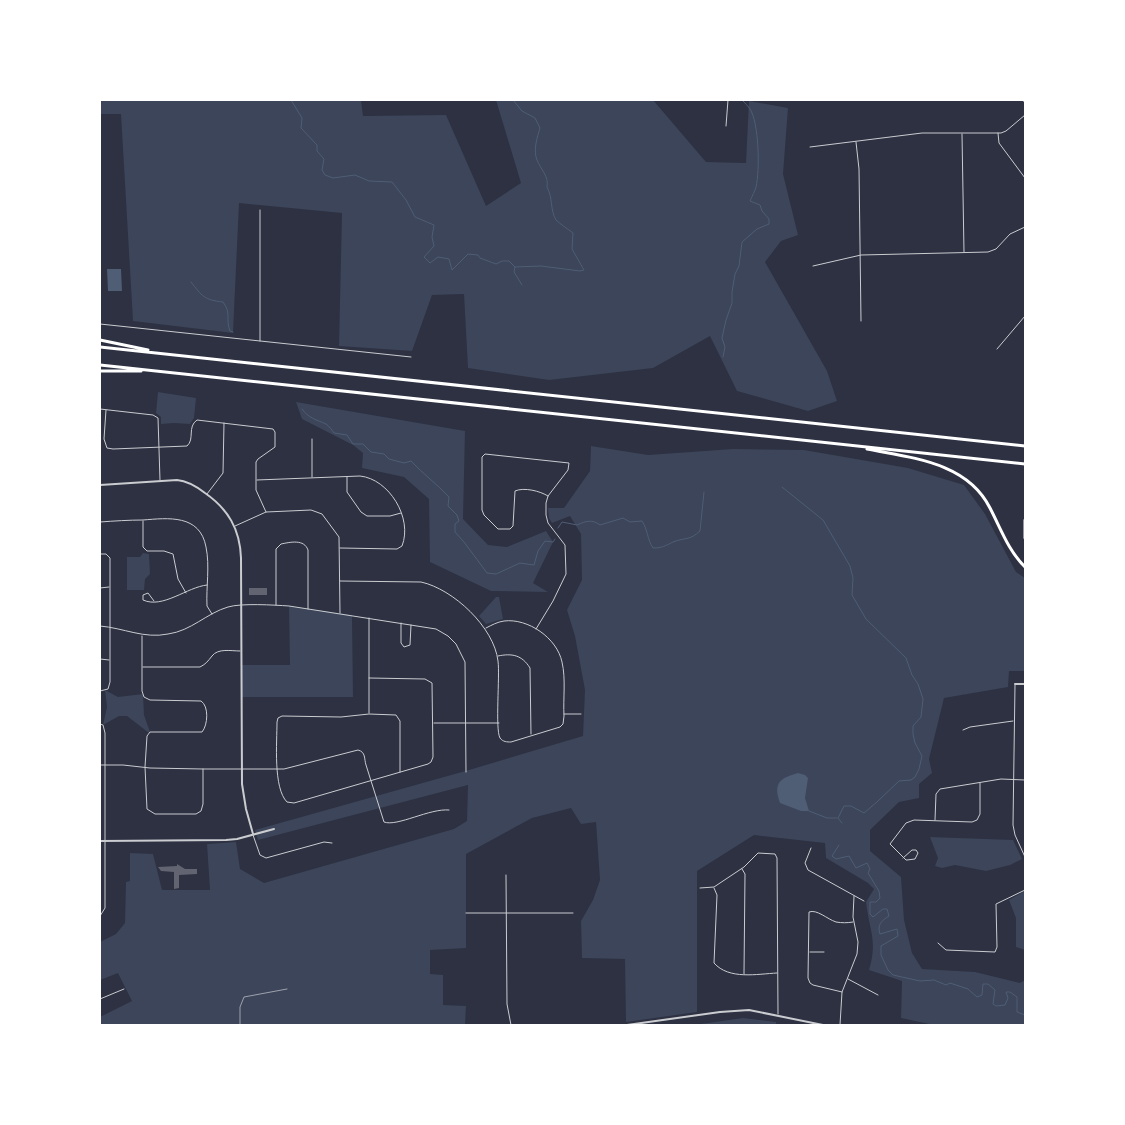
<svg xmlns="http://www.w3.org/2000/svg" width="1125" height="1125" viewBox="0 0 1125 1125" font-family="'Fira Sans',sans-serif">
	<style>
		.green { fill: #3c4559 }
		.water { fill: #4f5d75 }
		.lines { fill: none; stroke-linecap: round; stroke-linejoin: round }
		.stream { stroke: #4f5d75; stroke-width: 1 }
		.building { fill: #626471 }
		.path { stroke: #fff; stroke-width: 0.5 }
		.minor { stroke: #caccd0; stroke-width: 1 }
		.tertiary { stroke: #caccd0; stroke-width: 2 }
		.secondary { stroke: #fff; stroke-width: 2 }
		.motorway { stroke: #fff; stroke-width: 3 }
	</style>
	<rect width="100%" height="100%" fill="#2d3142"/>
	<!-- green -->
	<path class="green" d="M100 100H361L363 116 446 115 486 206 521 183 496 100H653L706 162 746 163 749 101 788 108 783 174 798 235 781 241 765 262 827 371 837 401 808 411 737 391 710 336 653 368 549 380 468 368 464 294 432 295 412 351 339 346 342 213 239 203 233 333 133 321 121 114H100Z
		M158 392 196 398 194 418 190 424 174 423 161 424V417L156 413Z
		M296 402 465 431 463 519 488 545 507 547 546 531 553 542 533 583 548 592 491 591 430 562 429 499 404 477 362 468 363 453 353 445 302 419Z
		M591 446 648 455 733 449 804 450 908 468 964 485 985 514 1016 572 1025 578V671H1009L1008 687 944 698 929 759 932 773 919 784V798L899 802 870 830V851L901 877 904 920 912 953 922 969 975 972 1020 983 1025 980V1025H934L901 1018 902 981 869 970C878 940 869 930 866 902L874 889 868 883 826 858 825 843 754 835 697 871V1012L626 1022 625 959 582 958 581 921 593 900 600 880 596 822 581 824 571 808 532 818 466 854V948L430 950V974L443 975V1005L466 1006 465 1025H100V1017L132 1001 118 973 100 980V942L116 934 125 923 126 882 130 881V853L153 854 162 890H210L207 844 236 842 240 869 264 883 454 829 467 821 468 785 258 840 255 830 469 770 583 736 585 690 575 636 567 610 582 580 581 534 570 516 552 523 549 518 548 508H564L590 471Z
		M143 553 149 554 150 574 145 579 144 590H127V557H140Z
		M496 597H499L503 619 486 624 479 616Z
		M289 606 352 615 353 697H241V665H290Z
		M105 690 118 697 143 694 144 715 150 732 149 733 127 716H119L103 725 107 707Z
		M930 837 1013 840 1022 859 1010 865 986 871 955 865 942 868 935 866 938 858Z
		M1025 891V950L1016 947V918L1009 900Z
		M743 1018 776 1022V1025H694Z"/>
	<!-- water -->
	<path class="water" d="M107 269H121L122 291H108Z
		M798 773 805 775 808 778 805 798 809 811H801L780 803C773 784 779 778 798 773Z"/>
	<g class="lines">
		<!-- stream -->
		<path class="stream" d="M291 100 302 118 301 128 317 145V151L324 159 322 170 325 175 333 178 355 175 369 181 392 182 406 200 415 217 434 225 432 237 434 246 424 257 430 263 438 257 449 259 452 270 468 254 478 255 480 258 496 264 502 261H509L515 267 514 272 522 285
			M513 100 522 111 535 118 540 128C537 138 533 150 537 160 541 170 549 176 547 187 553 198 550 210 556 220 560 224 568 229 573 233L572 249 584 270 580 271 541 266 515 267
			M191 282C202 296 204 300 223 302 232 314 225 318 230 331L233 332
			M723 357 725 347 722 338 726 320 732 303V292L735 274 739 266 742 242 757 229 769 224V219L762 211 760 205 750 201C752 196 755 191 756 187 760 170 759 123 750 109 748 106 745 103 742 100
			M302 409C308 418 317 420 326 424 329 426 332 430 334 433L347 435 353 444H363L371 452 384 454 389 459 404 463 411 461C423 474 437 484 449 497L448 506 457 515 459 521 455 524V532L464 542 487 573 496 574 520 563 534 565 538 551 545 541 553 542 555 539
			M782 487 823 520 850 566 853 578 852 595 866 619 906 658 912 675 918 684 923 699 921 717 913 726V734L915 743 922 756 919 769 915 777 911 780 899 781 878 801 864 813 851 806H844L838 818 842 823
			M558 528 562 522 577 525C586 521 592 519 600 525L623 518 630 522 642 521C648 530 647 539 653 548 662 548 665 546 673 542 686 537 689 541 700 531L704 492
			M809 811 827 818H837
			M839 845 832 856 836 859 849 856 856 868 867 863 870 869 868 873 879 891 880 898 876 902H870V914L873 917 883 909H887L889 916C881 921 877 925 880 934L897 929 898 936 881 946V955L888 970 893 975 920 981 934 980 946 985 950 983 968 989 977 997 982 995 983 984H988L995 990 993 1004 996 1006 1005 1005 1008 998 1006 992H1010L1017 997V1012L1025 1015"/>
	</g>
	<!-- building -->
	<path class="building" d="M249 588H267V595H249Z
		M177 864 185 869H197V874L179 875V888L174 889V872L161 871 158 867 177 866Z"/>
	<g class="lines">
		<!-- path -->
		<path class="path" d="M240 1025V1007L244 997 287 989"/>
		<!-- minor -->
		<path class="minor" d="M726 126 728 100
			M998 133 999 143 1025 178
			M962 134 964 252
			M856 142 859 169 861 321
			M810 147 922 133H1001L1006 131 1025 115
			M813 266 861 255 988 252 996 249 1010 234 1025 227
			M100 324 411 357
			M260 341V210
			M997 349 1025 316
			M100 409 153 415 158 418 160 480
			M106 410 104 439 107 448 113 449 187 446C195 439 187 427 197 420L273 429 275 432V447L258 459 256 462V490L266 512
			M312 439V477
			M347 477V492L361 512 367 516H390L401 513
			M257 480 360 476C389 479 413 518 402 546L397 549 340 548
			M207 494 223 473 224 423
			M143 521V547L147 551H164L173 554 178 579 186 593
			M100 522C114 521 129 520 143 520 168 518 200 514 206 547 210 566 206 587 207 606L212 614
			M235 526 266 512 311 510 322 514 339 537 340 613
			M100 554H106L110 558V682L108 689 100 691
			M340 581 421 582C453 589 494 627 498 661 500 676 495 729 500 738 503 742 507 742 511 742L560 727 563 724 564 716C563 699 566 679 562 662 557 638 528 618 504 621 497 622 492 625 486 628
			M100 588 109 587
			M154 601 148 593 143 595V600C163 609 187 587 207 585
			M276 605V549L281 544C291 542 304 539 308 550V609
			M401 623V643L404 647 410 645 411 625
			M100 626C124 628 144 639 168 634 191 631 207 613 228 607 241 603 274 605 289 606L436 629 448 636 456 644 465 662 466 772
			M536 629 553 601 566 574 565 545 548 523 546 515V503L548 496 568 470 569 463 485 454 482 457V510L484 515 498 529H510L513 526 515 491C524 487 540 491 548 496
			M142 636V691L144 697 150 700 201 701C209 706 208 725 202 732H150L147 736 145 767 147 809 155 814H196L201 811 203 804V769
			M498 656C512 653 522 655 530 668L531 734
			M100 659 109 660
			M143 667H200C206 664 208 661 212 656 218 648 231 651 240 651
			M369 678 425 679 432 683 433 757 431 762 428 764 294 803 287 802C273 788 277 742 277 722L278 718 282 716 341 717 369 714 396 715 400 721V772
			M1015 685 1013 825 1015 835 1025 857
			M369 713V618
			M564 714H581
			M434 723H499
			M100 724 103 725 105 733V908L100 916
			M963 730 970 727 1013 721
			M100 765H123L150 768 203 769H284L358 750C366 752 364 759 366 765L384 822C397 827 430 808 449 810
			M935 820 936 794 940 789 1001 779 1025 780
			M253 835 260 855 266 858 324 842 332 843
			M811 848 805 863 808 870 864 901
			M903 858 912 850H916L918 853 915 859 907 860H906L890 844 906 823 914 820 972 822 977 820 980 814V783
			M742 869 745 874 744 974
			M506 875 507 1004 511 1025
			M700 888 714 887 744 867 758 853 775 854 777 858 778 1014
			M714 888 717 895 714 963C729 980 757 974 777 973
			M466 913H573
			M938 943 946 950 995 952 997 947 996 904 1025 890
			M810 952H824
			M848 979 878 995
			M842 992 813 985 810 983 808 978 809 912C817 909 827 919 836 922 842 923 847 923 853 922
			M100 999 124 989
			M840 1025 842 992 857 954 858 942 853 917 854 896"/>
		<!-- tertiary -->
		<path class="tertiary" d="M100 485 177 480C188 481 196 486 205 493 228 509 240 529 241 558L242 784 246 809 253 834
			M1015 684H1025
			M100 841 226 840 237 839 274 829
			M627 1025 720 1012 749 1010 823 1025"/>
		<!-- secondary -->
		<path class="secondary" d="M1023 100 1025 101"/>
		<!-- motorway -->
		<path class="motorway" d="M100 340 148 350
			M100 347 1025 446
			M100 365 1025 464
			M100 371H141
			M867 449C912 458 967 462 990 508 1001 529 1008 550 1025 567
			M1025 520V538"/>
	</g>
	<!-- border -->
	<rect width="1125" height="1125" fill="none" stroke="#ffffff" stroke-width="202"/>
</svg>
